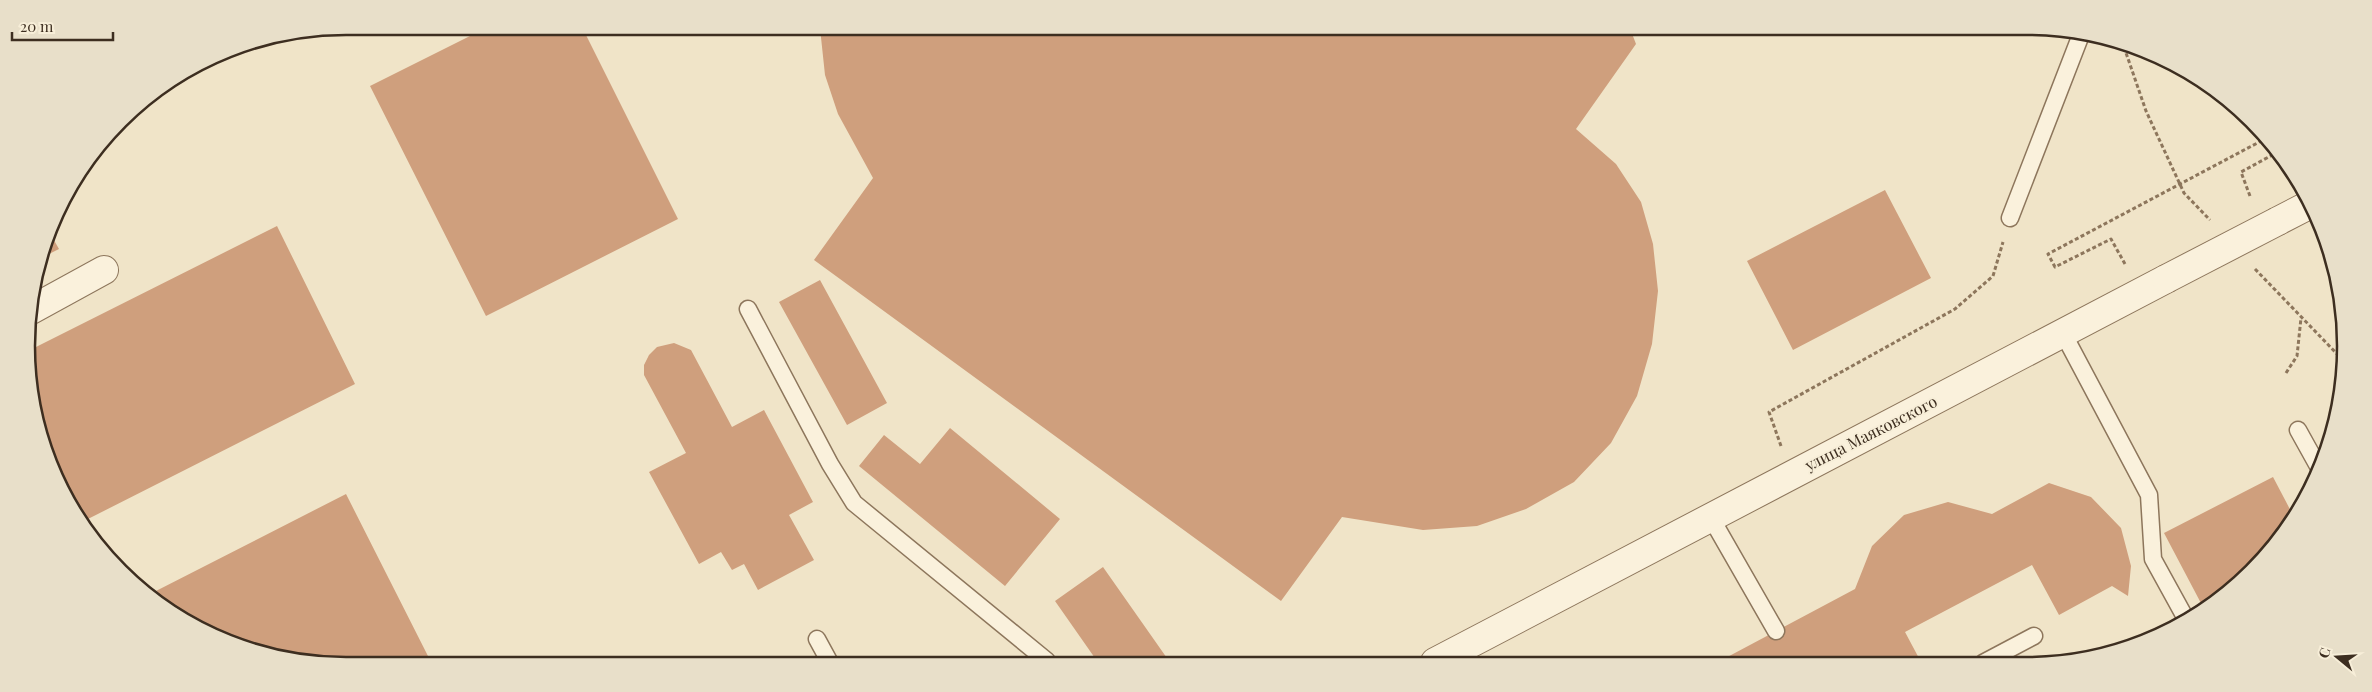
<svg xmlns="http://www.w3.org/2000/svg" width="2372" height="692" viewBox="0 0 2372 692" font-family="'Playfair Display',serif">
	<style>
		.building { fill: #cf9f7d }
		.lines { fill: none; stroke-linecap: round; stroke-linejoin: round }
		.service-casing { stroke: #8d765c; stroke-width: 19 }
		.minor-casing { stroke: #8d765c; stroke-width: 30 }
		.tertiary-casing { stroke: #8d765c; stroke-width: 30 }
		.path { stroke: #8d765c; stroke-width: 3; stroke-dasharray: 4 2.5; stroke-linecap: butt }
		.service { stroke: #faf1dc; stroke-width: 16 }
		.minor { stroke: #faf1dc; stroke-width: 28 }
		.tertiary { stroke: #faf1dc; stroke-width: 28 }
		.tertiary-bridge-casing { stroke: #8d765c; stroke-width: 30; stroke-linecap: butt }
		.tertiary-bridge { stroke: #faf1dc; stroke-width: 28 }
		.labels { text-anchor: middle; stroke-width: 4; stroke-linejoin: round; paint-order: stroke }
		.street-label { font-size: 16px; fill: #3d2e20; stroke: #f7eed8 }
		.rim { fill: none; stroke: #3d2e20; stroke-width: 2.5 }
	</style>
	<rect width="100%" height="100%" fill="#f0e4c8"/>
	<!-- building -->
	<path class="building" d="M488 27H582L678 219 486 316 370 86Z
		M820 28 1631 31 1636 44 1576 129 1616 164 1641 202 1653 244 1658 291 1652 344 1637 396 1611 443 1574 482 1526 509 1477 526 1423 530 1342 517 1281 601 814 260 873 178 838 114 825 75Z
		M1885 190 1931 278 1793 350 1747 261Z
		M277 226 355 384 82 522 43 449 30 350Z
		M51 235 59 249 45 256Z
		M820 280 887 403 847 425 779 302Z
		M674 343 691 350 732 427 764 410 813 502 789 515 814 560 758 590 744 564 732 570 721 552 699 564 649 472 686 453 644 375V365L649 355 657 347Z
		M950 428 1060 519 1005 586 859 466 884 435 920 464Z
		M2273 477 2294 517 2252 572 2203 607 2164 533Z
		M2049 483 2091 497 2121 528 2131 566 2128 596 2112 586 2059 615 2032 565 1905 632 1921 662 1918 663 1718 662 1855 589 1872 546 1904 515 1948 502 1992 514Z
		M346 494 430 660H284L186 623 152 593Z
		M1103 567 1169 661H1097L1055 601Z"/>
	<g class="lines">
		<defs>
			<path id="service" d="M2010 218 2082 32
				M748 309 830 464 854 503 1047 661
				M2063 333 2149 495 2153 559 2186 619
				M2298 430 2318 466
				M1710 516 1776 631
				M817 639 829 661
				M1983 663 2034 636"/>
			<path id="minor" d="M31 310 104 270"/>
			<path id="tertiary" d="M2278 221 2307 206
				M1435 662 2166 279"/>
		</defs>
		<!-- service casing -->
		<use href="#service" class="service-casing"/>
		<!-- minor casing -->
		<use href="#minor" class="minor-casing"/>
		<!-- tertiary casing -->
		<use href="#tertiary" class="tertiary-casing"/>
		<!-- path -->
		<path class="path" d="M2124 47 2146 111 2184 193 2210 220
			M2250 196 2241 172 2276 153
			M2125 264 2111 239 2055 267 2048 254 2263 140
			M2255 269 2340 357
			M2286 373 2297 356 2301 318
			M1781 446 1769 412 1955 309 1993 276 2003 242"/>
		<!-- service -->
		<use href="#service" class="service"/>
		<!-- minor -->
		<use href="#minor" class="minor"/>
		<!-- tertiary -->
		<use href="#tertiary" class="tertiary"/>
		<defs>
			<path id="tertiary-bridge" d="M2166 279 2278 221"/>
		</defs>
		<!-- tertiary-bridge casing -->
		<use href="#tertiary-bridge" class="tertiary-bridge-casing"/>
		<!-- tertiary-bridge -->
		<use href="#tertiary-bridge" class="tertiary-bridge"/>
	</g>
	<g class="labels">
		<!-- street labels -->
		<g class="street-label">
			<text transform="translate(1871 433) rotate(-27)" y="6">улица Маяковского</text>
		</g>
	</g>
	<!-- crop -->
	<path d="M0 0H2372V692H0ZM346 35H2026A311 311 0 0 1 2337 346V346A311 311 0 0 1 2026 657H346A311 311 0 0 1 35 346V346A311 311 0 0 1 346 35Z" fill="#e8dfc9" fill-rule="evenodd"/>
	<path class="rim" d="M346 35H2026A311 311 0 0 1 2337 346V346A311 311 0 0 1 2026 657H346A311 311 0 0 1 35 346V346A311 311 0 0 1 346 35Z"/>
	<!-- north arrow -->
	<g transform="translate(2337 657) rotate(288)" stroke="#f7eed8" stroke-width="4" paint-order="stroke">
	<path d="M0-4L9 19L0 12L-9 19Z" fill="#3d2e20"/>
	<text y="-8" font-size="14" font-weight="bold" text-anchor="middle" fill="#3d2e20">С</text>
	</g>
	<!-- scale -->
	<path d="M12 32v8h101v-8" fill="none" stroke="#3d2e20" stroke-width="2.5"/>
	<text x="20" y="32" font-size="15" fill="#3d2e20" stroke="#f7eed8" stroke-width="4" paint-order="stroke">20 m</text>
</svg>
